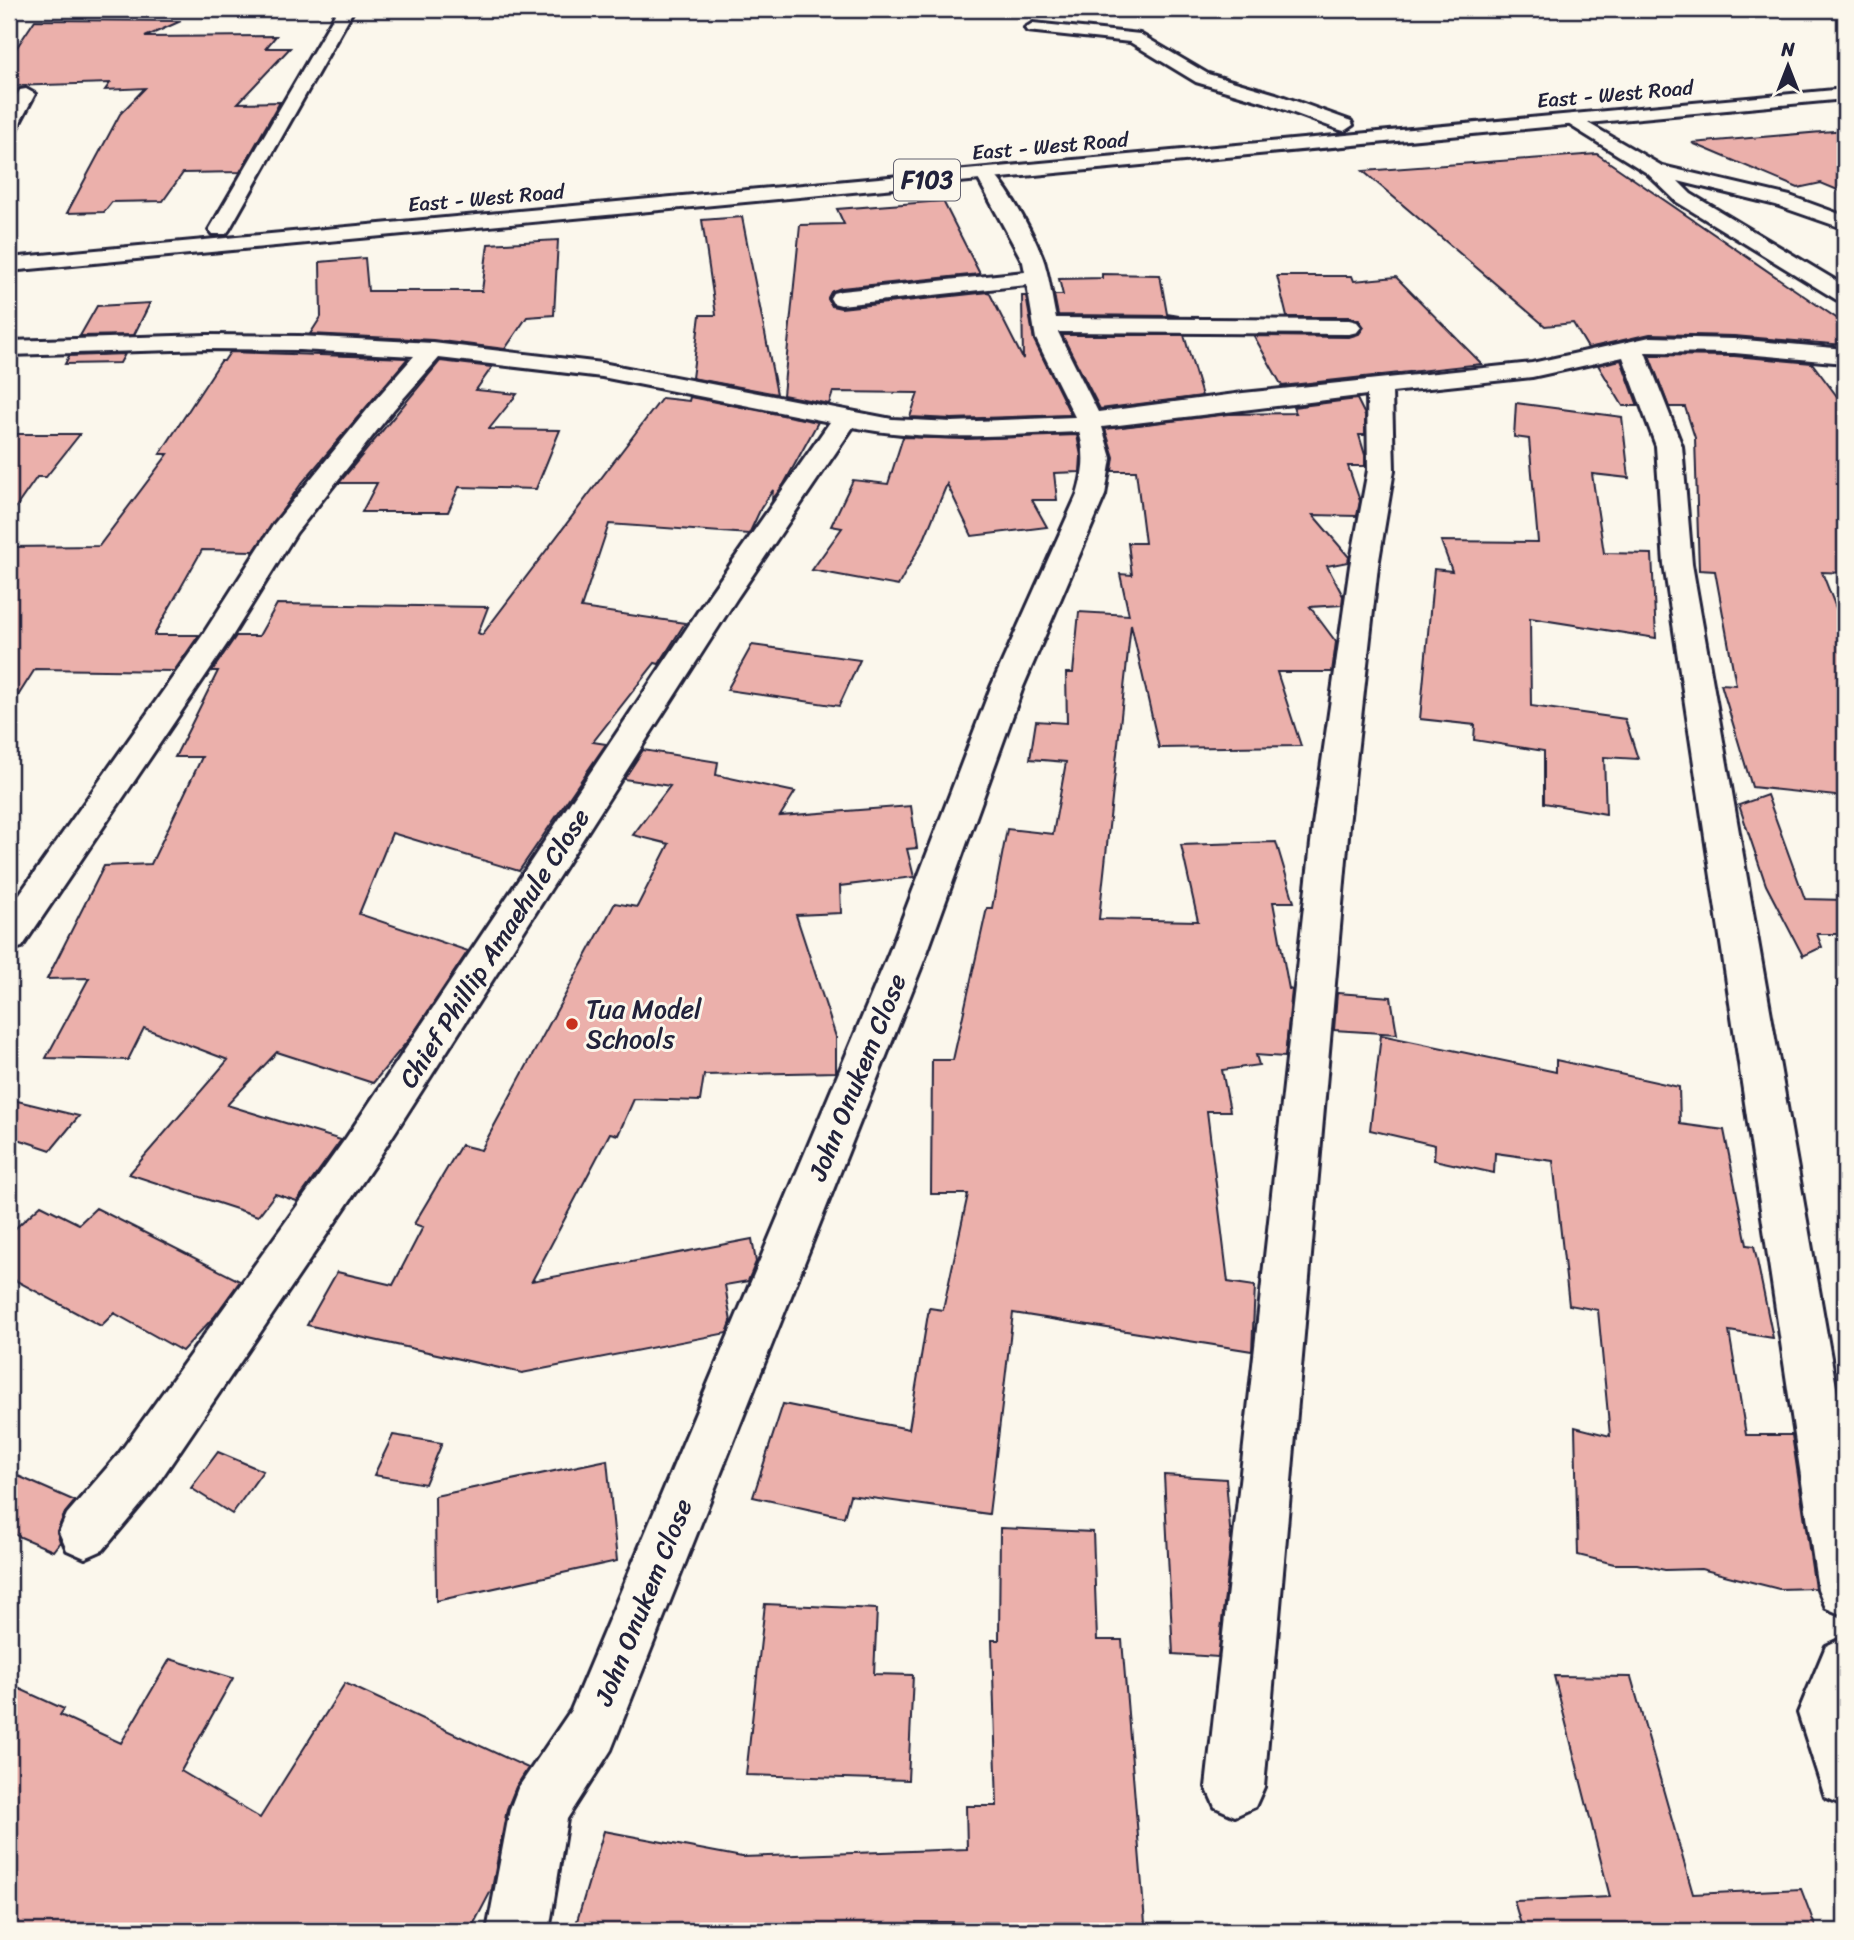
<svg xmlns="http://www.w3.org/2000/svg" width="1854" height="1940" viewBox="0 0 1854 1940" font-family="Sriracha,sans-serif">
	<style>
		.building { fill: #ebb0ab; stroke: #22223b; stroke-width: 2 }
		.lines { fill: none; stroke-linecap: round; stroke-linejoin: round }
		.minor-casing { stroke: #22223b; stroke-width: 6 }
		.major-casing { stroke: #22223b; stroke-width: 6 }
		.minor { fill: #fbf7ec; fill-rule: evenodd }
		.major { fill: #fbf7ec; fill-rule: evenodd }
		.poi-dot { fill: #c8321e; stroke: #fbf7ec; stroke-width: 2.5 }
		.labels { text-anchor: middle; stroke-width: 6; stroke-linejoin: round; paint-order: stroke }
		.far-street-label { font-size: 21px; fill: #22223b; stroke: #fbf7ec }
		.shield { fill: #fbf7ec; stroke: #636270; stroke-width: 2 }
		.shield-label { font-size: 24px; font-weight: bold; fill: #22223b }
		.street-label { font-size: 26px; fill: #22223b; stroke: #fbf7ec }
		.poi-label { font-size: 26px; fill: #22223b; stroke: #fbf7ec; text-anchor: start }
	</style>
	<rect width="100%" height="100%" fill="#fbf7ec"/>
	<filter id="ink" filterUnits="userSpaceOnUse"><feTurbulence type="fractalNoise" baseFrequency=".0143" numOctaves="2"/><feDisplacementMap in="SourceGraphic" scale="14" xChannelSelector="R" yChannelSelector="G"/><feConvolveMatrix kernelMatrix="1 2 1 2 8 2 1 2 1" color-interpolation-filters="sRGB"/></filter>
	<g filter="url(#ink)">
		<!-- building -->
		<path class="building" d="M35 20 181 21 145 37 276 36 266 48H290L238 103 280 102 240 172 183 173 163 201 112 202 104 212 67 213 120 114 145 88 105 90 110 83 9 86V59Z
			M1845 130V193L1821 183 1798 188 1692 143Z
			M1597 154 1845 324V345L1734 336 1650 334 1588 348 1573 323 1545 326 1363 171Z
			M943 201 980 274 841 288 831 292 828 299 832 306 841 308 989 292 1023 359 1022 296H1026L1034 340 1071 415 952 419 910 417 918 393 833 392 829 404 783 395 800 225 844 224 837 209Z
			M742 217 777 394 692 378 700 315H716L702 220Z
			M558 240 554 315 527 317 505 349 433 340 310 334 321 317 320 262 365 258 368 291H482L488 244Z
			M1102 274 1160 275 1167 314 1179 316 1058 315 1054 295H1063L1059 279 1102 278Z
			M1277 276H1352L1354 281 1396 277 1482 364 1282 386 1254 336 1349 337 1359 334 1364 327 1359 320 1350 317H1287Z
			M150 303 134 335 80 336 97 306Z
			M1062 335H1184L1202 396 1100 409Z
			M230 352 408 358 301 484 254 551 202 550 154 635H199L174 671 35 669 9 710V547L99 546 168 454H160L221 361H224Z
			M125 354 120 363 65 364 69 356Z
			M1649 355 1734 356 1812 363 1845 407V573L1822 572 1845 631V797L1752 787 1721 684 1736 685 1715 571 1699 570 1695 438 1685 407H1669Z
			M1621 360 1638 406H1623L1598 365Z
			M440 361 492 367 476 390 517 394 489 429 560 430 536 489 459 487 448 512H362L377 483H339Z
			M690 397 818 422 784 484 772 500 773 490 761 508 749 534 609 524 581 608 685 623 659 664 655 663 593 742 606 744 519 871 392 833 359 914 468 951 411 1037 373 1083 277 1052 227 1105 341 1140 297 1201 275 1194 258 1216 129 1174 228 1060 144 1028 128 1060 46 1058 89 978 47 979 104 866 151 864 202 757H175L218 671H212L236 636H259L277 604 488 607 478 633 482 635 662 398 689 401Z
			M1357 399 1365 415V435H1359L1365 455V466H1348L1360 501 1357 516 1313 515 1349 557 1348 562 1327 566 1343 596 1342 605 1310 607 1336 642 1332 672H1277L1301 746 1159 748 1131 624 1099 919 1198 921 1181 845 1276 842 1294 902H1273L1289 989 1292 990 1285 1057 1256 1055 1259 1065 1222 1070 1230 1111H1207L1228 1282 1255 1286 1252 1351 1013 1313 989 1514 850 1495 844 1517 753 1497 783 1404 909 1429 929 1308 943 1310 968 1194H931L932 1060H953L987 908H992L1007 829 1053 834 1066 762 1030 759 1036 721 1067 723 1066 673H1073L1079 612 1129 615 1120 574 1132 575 1128 543H1145L1136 471H1112L1114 457 1105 429 1229 414 1296 413 1293 407Z
			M1516 403 1622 417 1629 478 1592 474 1604 553 1652 554 1656 638 1530 618 1531 706 1625 719 1638 759 1604 757 1606 814 1544 803V751L1474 740 1475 725 1420 719 1434 569 1452 571 1441 541 1538 542 1529 439 1514 437Z
			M9 434H80L46 477H37L9 517Z
			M1077 435 1081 456 1080 472 1054 473 1057 500H1032L1047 527 972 536 947 484 925 537 898 586 812 570 842 528 831 526 853 480 888 484 903 437 966 439Z
			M752 645 860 660 839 706 727 690Z
			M643 750 718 762 716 775 795 792 780 816 911 806 917 848 907 849 914 877 840 886 841 913 796 915 836 1037V1072L704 1075 700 1101 634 1099 618 1135 610 1133 532 1281 752 1239 756 1262 748 1281 725 1285 731 1322 727 1333 522 1373 307 1325 337 1272 393 1285 423 1227 414 1224 461 1145 481 1150 615 903 637 907 669 844 633 835 670 786 624 779Z
			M1767 795 1805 899 1845 900V934H1817L1822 947 1803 956 1766 885 1739 805Z
			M1337 993 1391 997 1397 1034 1334 1030Z
			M1381 1035 1556 1072V1060L1679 1087 1680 1124 1724 1130 1747 1245 1754 1246 1773 1338 1729 1331 1746 1435H1792L1815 1588 1779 1589 1701 1569 1665 1570 1637 1564H1614L1578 1555 1575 1427 1610 1436 1598 1310 1569 1305 1553 1161 1495 1153 1494 1173 1434 1160 1435 1145 1370 1130Z
			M9 1099 34 1105 79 1116 51 1150 9 1136Z
			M41 1205 79 1224 96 1208 240 1281 214 1317 182 1351 114 1313 101 1326 9 1277V1234Z
			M393 1435 442 1443 425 1484 374 1475Z
			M218 1452 263 1471 232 1514 191 1488Z
			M607 1460 617 1561 436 1601 435 1496Z
			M9 1472 75 1501 65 1513 57 1531 60 1542 53 1551 9 1532Z
			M1164 1475 1226 1479 1231 1541 1218 1657 1173 1654Z
			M1000 1528 1093 1532 1097 1640H1122L1145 1923 916 1922V1931H574L604 1831 742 1857 967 1849 966 1806H997L992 1640H999Z
			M765 1604 877 1609 874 1674 913 1675 908 1780 746 1775Z
			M170 1659 233 1678 181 1771 260 1818 345 1683 528 1768 516 1787 507 1809 492 1889 470 1931H9V1684L64 1709 60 1715 121 1743Z
			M1554 1676 1631 1677 1693 1894 1801 1889 1817 1931H1523L1514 1901 1610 1897Z"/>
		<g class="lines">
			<defs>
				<path id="minor" d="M338 9H354L229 230 226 234H212L209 230Z
					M1033 23 1140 34 1208 74 1276 94 1351 121 1353 125 1344 131 1337 129 1264 102 1196 82 1130 42 1027 31 1025 28Z
					M26 89 35 94 16 130 9 131V109L20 90Z
					M1574 115 1662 166 1790 196 1845 216V229L1776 205 1678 181 1691 194 1845 286V302L1837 300 1677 202 1647 173 1568 124 1565 120 1568 116Z
					M986 169C1002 173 1041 247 1045 265 1050 282 1052 300 1056 318L1349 320 1357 322 1361 327 1357 332 1349 334 1058 332 1098 412 1243 393 1532 363 1650 337 1734 339 1845 349V363L1734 353 1645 352 1682 446 1692 564 1845 1438V1616L1826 1608 1818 1589 1664 564 1656 446 1623 357 1532 377 1392 392 1394 470 1378 566 1349 825 1264 1787 1255 1807 1235 1816 1215 1807 1206 1787 1313 825 1350 566 1368 470 1367 395 1102 427 1111 458 1105 495 1023 687 927 953 619 1730 611 1750 567 1819 549 1931H487L510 1809 518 1788 571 1710 889 953 991 687 1077 495C1084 472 1086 454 1079 432 1003 435 928 442 853 427L737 598 376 1162 154 1489 103 1550 85 1558 67 1550 59 1532 67 1514 118 1455 346 1138 707 598 830 422 602 377 439 358 394 409 296 533 231 638 22 947 9 951V909L202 636 274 524 376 399 414 356 299 350 207 349 9 355V341L207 335 299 336 433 343 602 363 892 419 952 422 1075 417 1036 339 1027 285 841 305 833 303 830 298 833 293 841 291 1025 272 1023 262 976 175Z
					M1845 1637V1806L1825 1797 1798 1713 1826 1646Z"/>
				<path id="major" d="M1845 89V99L9 271V258Z"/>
			</defs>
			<!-- minor casing -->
			<use href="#minor" class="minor-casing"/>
			<!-- major casing -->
			<use href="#major" class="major-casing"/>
			<!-- minor -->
			<use href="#minor" class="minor"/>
			<!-- major -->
			<use href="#major" class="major"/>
		</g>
	</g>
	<!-- markers -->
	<circle class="poi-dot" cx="572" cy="1024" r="7"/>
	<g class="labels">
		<!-- far-street labels -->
		<g class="far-street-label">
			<text transform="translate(1615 94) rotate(-5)" y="7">East - West Road</text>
			<text transform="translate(1050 146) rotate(-5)" y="7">East - West Road</text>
			<text transform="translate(486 198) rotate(-5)" y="7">East - West Road</text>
		</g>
		<!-- shield labels -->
		<rect class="shield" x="894" y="159.5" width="66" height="41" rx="5"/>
		<g class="shield-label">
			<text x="927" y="188">F103</text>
		</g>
		<!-- street labels -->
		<g class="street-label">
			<text transform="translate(494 948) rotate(-57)" y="9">Chief Phillip Amaehule Close</text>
			<text transform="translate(857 1077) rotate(-68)" y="9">John Onukem Close</text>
			<text transform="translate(643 1602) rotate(-68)" y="9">John Onukem Close</text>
		</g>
		<!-- poi labels -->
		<g class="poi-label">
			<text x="586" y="1018">Tua Model<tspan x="586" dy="30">Schools</tspan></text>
		</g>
	</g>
	<!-- margin -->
	<rect width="1854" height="1940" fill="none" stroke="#fbf7ec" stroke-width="35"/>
	<rect x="18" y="18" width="1819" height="1905" fill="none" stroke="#22223b" stroke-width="2.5" filter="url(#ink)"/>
	<!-- north arrow -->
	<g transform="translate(1788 66)" stroke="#fbf7ec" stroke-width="5" paint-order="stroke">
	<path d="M0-5L12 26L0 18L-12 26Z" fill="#22223b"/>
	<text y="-10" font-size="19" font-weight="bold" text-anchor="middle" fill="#22223b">N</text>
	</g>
</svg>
